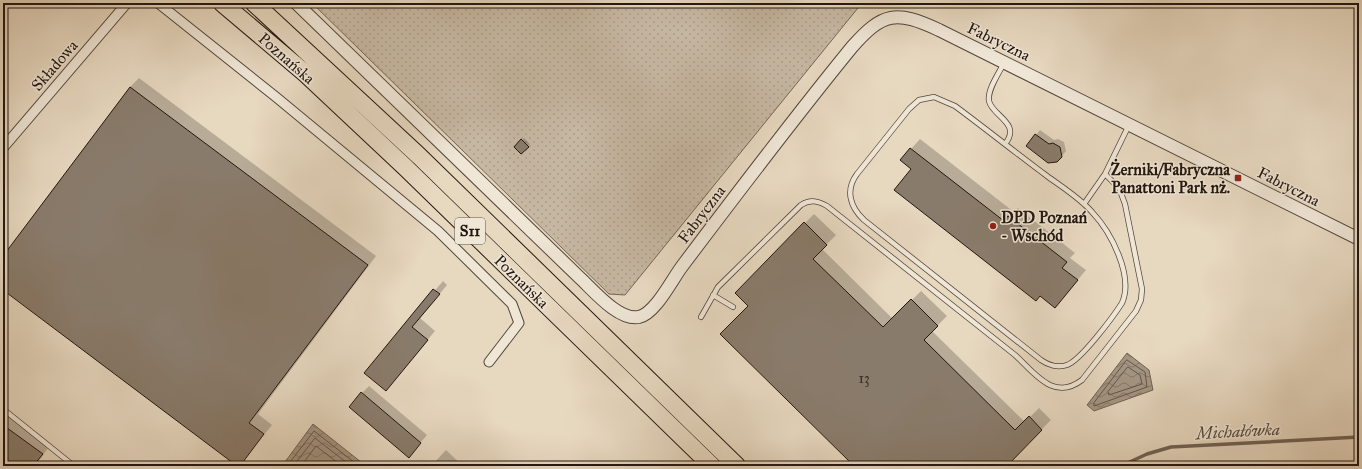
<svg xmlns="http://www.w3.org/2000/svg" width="1362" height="469" viewBox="0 0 1362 469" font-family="'IM FELL Great Primer',serif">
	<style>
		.green { fill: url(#green-dots); stroke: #746658 }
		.water { fill: url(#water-waves); stroke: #706355 }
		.shadow { fill: #0003 }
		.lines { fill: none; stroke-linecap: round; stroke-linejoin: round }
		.shore { stroke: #64564a; stroke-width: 1 }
		.stream { stroke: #706355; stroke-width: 3.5 }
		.building { fill: #897b6b; stroke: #23160f }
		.service-casing { stroke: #54463b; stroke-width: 6 }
		.minor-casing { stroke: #54463b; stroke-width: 11 }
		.tertiary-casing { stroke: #54463b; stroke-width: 14 }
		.motorway-casing { stroke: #23160f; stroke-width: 19 }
		.service { stroke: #efe6d6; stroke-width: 4.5 }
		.minor { stroke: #efe6d6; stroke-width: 9 }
		.tertiary { stroke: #efe6d6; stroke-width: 12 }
		.motorway { stroke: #e7d8c0; stroke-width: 17 }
		.poi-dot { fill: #8f2418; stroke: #efe6d6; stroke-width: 1.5 }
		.labels { text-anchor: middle; stroke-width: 3; stroke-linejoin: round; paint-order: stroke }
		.number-label { font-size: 14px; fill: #3c2f26 }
		.shield { fill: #efe6d6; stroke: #60544b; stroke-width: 1 }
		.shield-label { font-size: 15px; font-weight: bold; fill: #23160f }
		.street-label { font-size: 16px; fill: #23160f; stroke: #efe6d6 }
		.poi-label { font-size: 16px; font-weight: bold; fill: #23160f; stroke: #efe6d6; text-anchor: end }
		.water-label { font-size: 17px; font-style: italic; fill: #57493e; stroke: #efe6d6 }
	</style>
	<defs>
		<pattern id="green-dots" width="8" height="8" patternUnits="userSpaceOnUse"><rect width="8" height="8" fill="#c6b7a2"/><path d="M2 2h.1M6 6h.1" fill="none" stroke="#aa9d8a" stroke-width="1.8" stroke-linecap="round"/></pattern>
		<pattern id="water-waves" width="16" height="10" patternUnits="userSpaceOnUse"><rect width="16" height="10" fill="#a49684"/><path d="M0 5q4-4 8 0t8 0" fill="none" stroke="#85796a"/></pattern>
	</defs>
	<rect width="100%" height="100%" fill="#e7d8c0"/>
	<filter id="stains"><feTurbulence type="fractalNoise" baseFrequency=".005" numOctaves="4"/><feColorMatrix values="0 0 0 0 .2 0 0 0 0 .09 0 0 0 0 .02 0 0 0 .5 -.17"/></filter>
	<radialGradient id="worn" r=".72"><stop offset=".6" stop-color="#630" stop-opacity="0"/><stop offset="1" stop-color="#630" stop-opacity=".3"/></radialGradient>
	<!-- green -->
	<path class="green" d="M312 3H862L625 295 609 294Z"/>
	<!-- water -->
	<path class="water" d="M1127 353 1149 370 1153 390 1094 411 1087 405Z
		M313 424 366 466H282Z"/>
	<!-- shadow -->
	<path class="shadow" d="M139 78 376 256 258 414 272 425 239 466 3 289V257L130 87Z
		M1040 130 1054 140 1058 139 1064 142 1066 151 1062 156 1036 135Z
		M524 138 530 144 521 153 515 147Z
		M920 139 1014 212 1018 208 1075 253 1070 258 1086 270 1055 307 912 169 901 160Z
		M814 214 836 235 822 249 893 319 921 291 947 316 932 331 1025 422 1039 408 1051 420 1005 466H855L749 306 736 293Z
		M443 281 447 285 420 318 435 331 386 390 365 373Z
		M369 386 427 435 415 449 362 393Z
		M3 409 51 444 35 466H3Z
		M446 450 463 466H431Z"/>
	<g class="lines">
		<!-- shore -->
		<path class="shore" d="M1127 360 1145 372 1147 387 1094 406V403Z
			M1128 367 1140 375 1142 384 1109 395 1108 392Z
			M287 466 314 431 359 466
			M293 466 315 438 351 466
			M301 466 316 446 342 466"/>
		<!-- stream -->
		<path class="stream" d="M1121 466 1147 454 1171 447 1359 437"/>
	</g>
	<!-- building -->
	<path class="building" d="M130 87 368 265 249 423 264 434 240 466H237L3 290V256Z
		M1035 134 1049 144 1053 143 1060 147 1062 157 1057 162 1048 163 1026 146Z
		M521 139 529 147 521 154 514 147Z
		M910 148 1004 221 1008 216 1067 262 1062 268 1078 280 1055 308 1040 296 1036 301 894 190 911 169 900 160Z
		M804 222 827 245 813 259 883 327 911 299 938 326 924 340 1015 430 1029 416 1042 430 1007 466H854L720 334 748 306 735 293Z
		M433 289 440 294 412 327 428 340 386 391 364 373Z
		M361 392 421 443 409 458 349 407Z
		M3 425 43 454 33 466H3Z"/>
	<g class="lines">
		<defs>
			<path id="service" d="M1004 63C999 73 987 90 989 101 992 116 1022 123 1005 144
				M934 97 955 106C986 129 1016 153 1047 176 1062 187 1080 198 1092 212 1111 232 1134 276 1122 303 1113 317 1081 360 1067 365 1058 368 1048 365 1041 360L864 220C850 207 845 190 857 174L909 109 919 100Z
				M1084 204 1105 174 1129 125
				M713 295 733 307
				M701 317 718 287 801 205C811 199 818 201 827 206L1015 355C1034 372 1053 402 1082 380L1136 311 1141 300 1142 289 1125 204 1119 188 1105 174
				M3 409 74 466"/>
			<path id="minor" d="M158 3 276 97 438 231 512 304 519 323 489 362
				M3 148 127 3"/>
			<path id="tertiary" d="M296 3 580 278C594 291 619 321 639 317 656 313 672 279 683 265 738 192 794 118 852 47 883 12 896 10 939 30L1359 239"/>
			<path id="motorway" d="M222 3 306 74 405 167 712 466
				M254 3 419 156 737 466"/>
		</defs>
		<!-- service casing -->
		<use href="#service" class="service-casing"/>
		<!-- minor casing -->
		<use href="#minor" class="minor-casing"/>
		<!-- tertiary casing -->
		<use href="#tertiary" class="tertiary-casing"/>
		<!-- motorway casing -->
		<use href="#motorway" class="motorway-casing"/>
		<!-- service -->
		<use href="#service" class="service"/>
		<!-- minor -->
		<use href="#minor" class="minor"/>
		<!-- tertiary -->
		<use href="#tertiary" class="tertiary"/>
		<!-- motorway -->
		<use href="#motorway" class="motorway"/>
	</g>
	<!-- markers -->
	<g class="poi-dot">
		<rect x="1234" y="174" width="8" height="8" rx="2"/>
		<circle cx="993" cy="226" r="4"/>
	</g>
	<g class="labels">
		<!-- number labels -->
		<g class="number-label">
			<text x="864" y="383">13</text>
		</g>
		<!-- shield labels -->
		<rect class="shield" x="455" y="218" width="30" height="26" rx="3"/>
		<g class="shield-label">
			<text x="470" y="236">S11</text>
		</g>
		<!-- street labels -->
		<g class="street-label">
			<text transform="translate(999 41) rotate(26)" y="6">Fabryczna</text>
			<text transform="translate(287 58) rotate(41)" y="6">Poznańska</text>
			<text transform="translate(54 65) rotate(-49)" y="6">Składowa</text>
			<text transform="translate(1289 186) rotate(27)" y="6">Fabryczna</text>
			<text transform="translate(701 214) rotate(-53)" y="6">Fabryczna</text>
			<text transform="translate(522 281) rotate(44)" y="6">Poznańska</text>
		</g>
		<!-- poi labels -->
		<g class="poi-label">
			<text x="1230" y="175">Żerniki/Fabryczna<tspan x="1230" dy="18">Panattoni Park nż.</tspan></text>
			<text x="1001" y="223" text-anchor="start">DPD Poznań<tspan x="1001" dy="18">- Wschód</tspan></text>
		</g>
		<!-- water labels -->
		<g class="water-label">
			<text transform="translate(1238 431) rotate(-3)" y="6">Michałówka</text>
		</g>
	</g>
	<!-- margin -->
	<rect width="1362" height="469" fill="none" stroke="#e7d8c0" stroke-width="16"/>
	<rect x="4" y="4" width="1354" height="461" fill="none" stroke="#23160f" stroke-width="2"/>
	<rect x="8" y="8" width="1346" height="453" fill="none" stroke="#23160f"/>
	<rect width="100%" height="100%" filter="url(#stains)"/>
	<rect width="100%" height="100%" fill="url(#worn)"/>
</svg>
